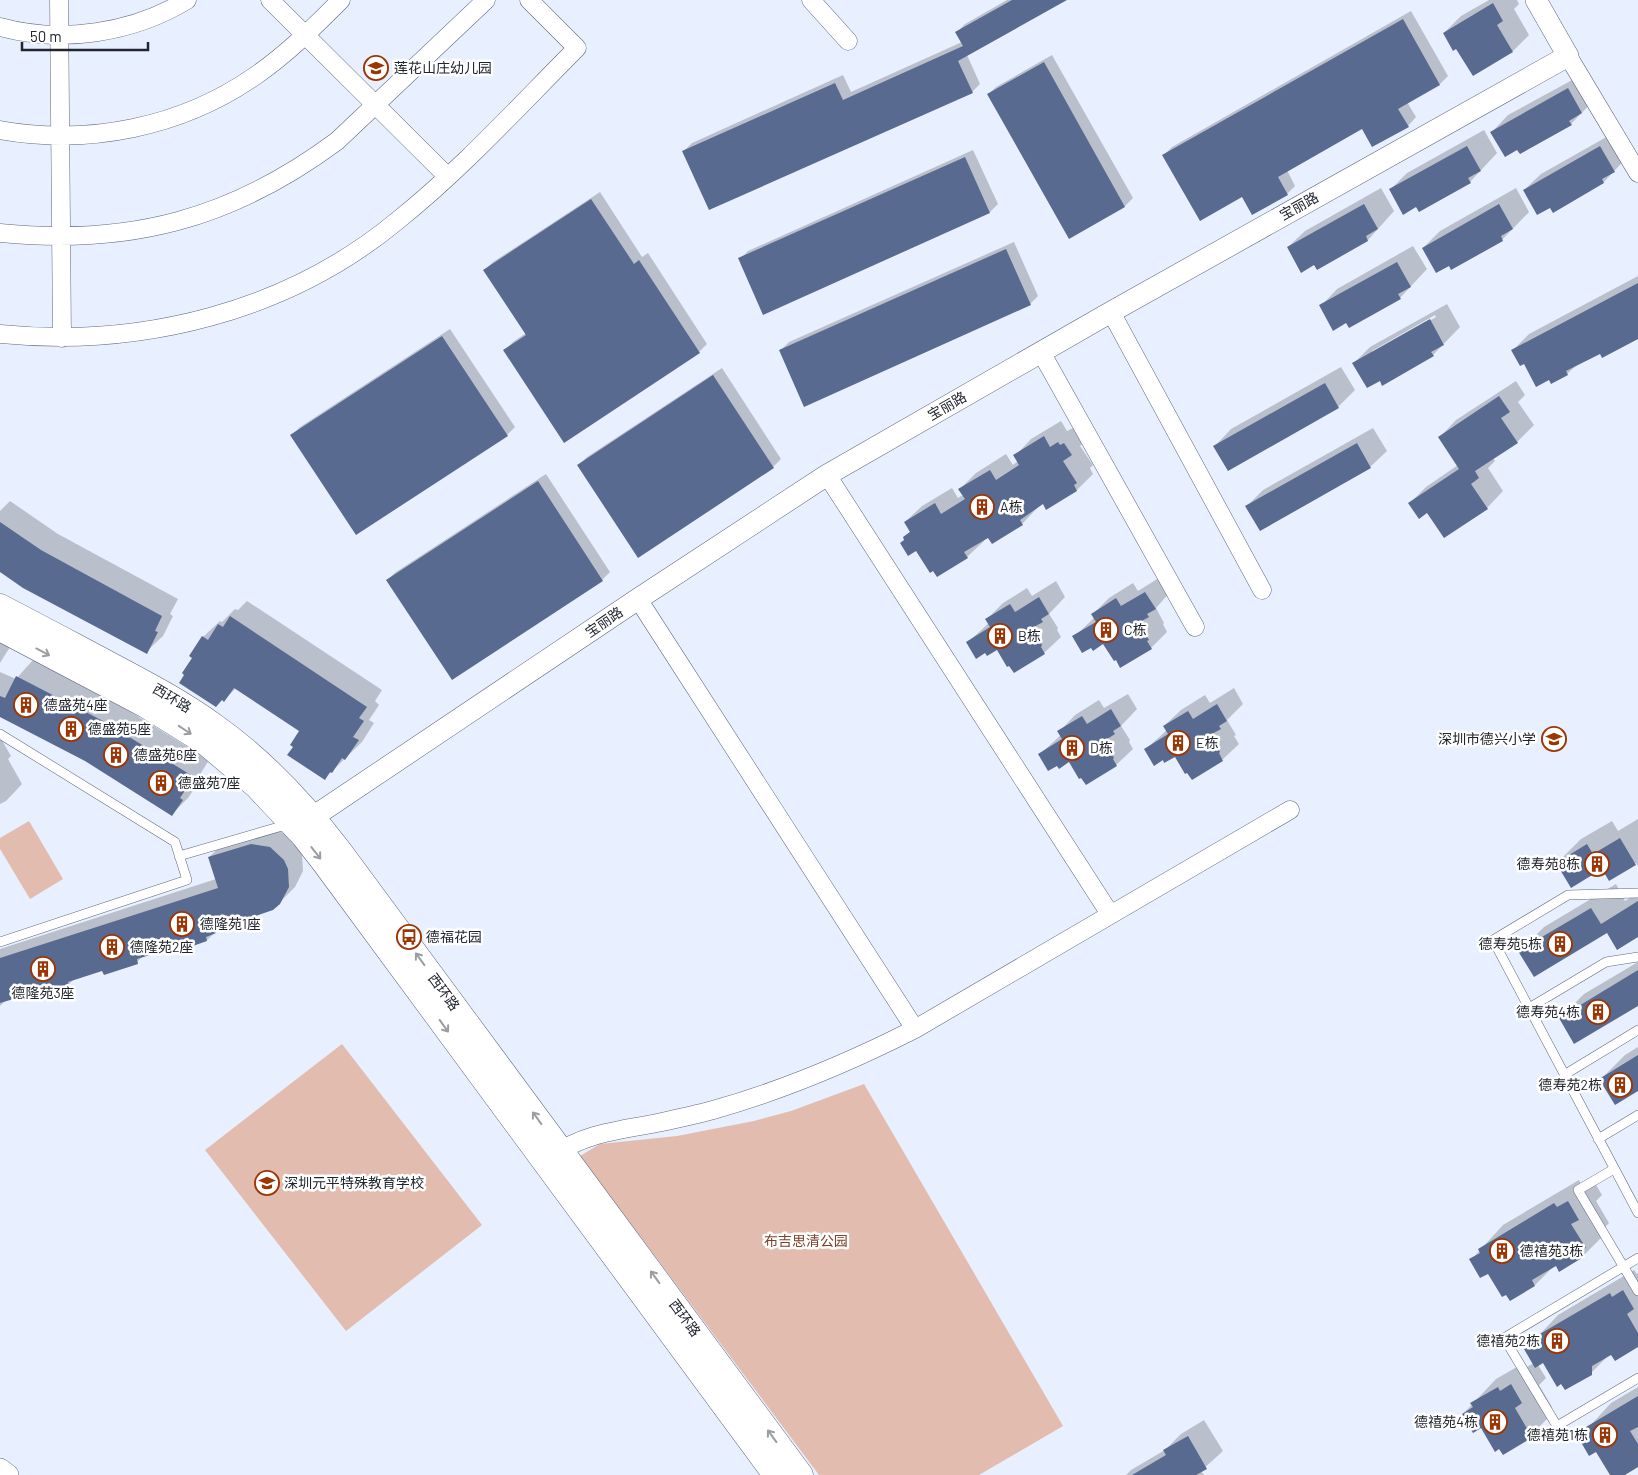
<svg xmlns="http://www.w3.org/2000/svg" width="1638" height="1475" viewBox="0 0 1638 1475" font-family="Barlow,'Noto Sans SC',sans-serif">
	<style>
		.green { fill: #e2bcaf }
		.shadow { fill: #0003; fill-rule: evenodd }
		.building { fill: #596a90 }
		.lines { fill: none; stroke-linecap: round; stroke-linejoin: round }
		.service-casing { stroke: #5e687d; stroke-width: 10 }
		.minor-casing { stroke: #5e687d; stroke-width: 19 }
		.tertiary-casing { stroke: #5e687d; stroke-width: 22 }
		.secondary-casing { stroke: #5e687d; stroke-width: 25 }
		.service { stroke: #fff; stroke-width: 9 }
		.minor { stroke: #fff; stroke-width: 18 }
		.tertiary { stroke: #fff; stroke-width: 21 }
		.secondary { stroke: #fff; stroke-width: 24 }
		.oneway { stroke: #9b9da1 }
		.labels { text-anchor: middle; stroke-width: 5; stroke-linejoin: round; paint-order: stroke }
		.poi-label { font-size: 14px; fill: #21252e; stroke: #fff; text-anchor: start }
		.street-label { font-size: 14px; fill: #21252e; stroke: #fff }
		.park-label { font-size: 14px; fill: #7f4129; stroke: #fff }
	</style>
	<rect width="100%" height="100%" fill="#e8effe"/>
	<!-- green -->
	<path class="green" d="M29 821 63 879 30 899 0 849V838Z
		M342 1044 482 1225 346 1331 205 1150Z
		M864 1084 1063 1426 979 1475H819L580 1156 600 1144 677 1136 754 1121 791 1111Z"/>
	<!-- shadow -->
	<path class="shadow" d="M1007 0H1064L967 55 980 84 972 92 684 151 692 143 843 75 851 92 962 42 957 32 965 24Z
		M1489 0H1517L1519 4 1514 9 1529 35 1513 51 1457 47 1444 33 1461 16Z
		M1411 11 1448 76 1440 84 1407 102 1416 117 1408 126 1362 128 1287 170 1295 186 1287 194 1252 213 1242 196 1164 155 1172 147Z
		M1052 55 1133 198 1125 206 1069 237 988 95 996 87Z
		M1585 73 1598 96 1571 124 1518 148 1492 132 1508 115Z
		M1484 130 1497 153 1470 182 1391 189 1407 173Z
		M1617 131 1630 154 1604 182 1550 206 1524 190 1541 174Z
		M973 150 998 204 990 212 740 259 748 251Z
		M1381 188 1394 211 1368 240 1317 268 1314 264 1288 247 1305 231Z
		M1516 188 1529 212 1502 240 1449 264 1423 248 1440 231Z
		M600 192 642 257 648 253 707 344 699 352 505 350 513 342 526 333 485 270 493 262Z
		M1014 242 1038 296 1030 304 780 351 789 342Z
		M1413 246 1427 269 1400 298 1347 322 1321 306 1337 289Z
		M1638 276V332L1579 363 1567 374 1549 379 1524 362 1513 350 1529 334Z
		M1447 304 1460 327 1433 355 1380 379 1354 363 1370 347ZM1435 315 1436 317 1372 354V351Z
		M450 329 515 427 507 435H292L300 427Z
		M1341 367 1355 390 1338 407 1215 446 1231 429Z
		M722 368 781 459 773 467 579 465 587 457Z
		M1516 381 1525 395 1518 402 1534 425 1517 442 1493 458 1495 461 1488 468 1503 491 1487 508 1427 511 1410 503 1426 487 1458 465 1440 437 1456 420Z
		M1061 421 1067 431 1075 427 1088 438 1080 446 1093 465 1090 468 1093 474 1077 490 1047 508 1043 502 1022 524 983 539 984 541 967 557 917 549 905 539 904 537 911 531 905 522 922 506 952 488 958 498 963 495 960 489 976 473 1006 454 1013 465 1018 461 1015 456 1031 439Z
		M1373 428 1387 451 1370 467 1247 506 1263 490Z
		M546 474 610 572 602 580 452 678 387 580 396 572Z
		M10 501 58 534 178 599 170 614 173 616 163 636 146 652 0 570V511Z
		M1162 576 1171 591 1156 608 1164 623 1163 624 1167 632 1151 648 1104 643 1074 637 1095 617 1093 614 1109 598 1133 583 1138 591Z
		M1056 581 1065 597 1049 614 1058 628 1057 630 1061 637 1044 653 998 648 985 652 968 642 989 623 987 619 1003 603 1027 588 1032 596Z
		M247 601 382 690 375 701 379 705 369 720 374 723 362 742 325 778 294 747 301 731 236 688 224 700 194 658 203 637 220 621 222 622 235 609 238 610Z
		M0 641 10 647 0 663Z
		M33 660 121 706 209 760 196 781 198 783 188 798 172 814 85 760 0 716V672L16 679Z
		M1234 688 1243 704 1227 720 1236 735 1234 736 1239 744 1222 760 1176 755 1163 759 1146 749 1167 730 1164 726 1181 710 1205 695 1210 703Z
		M1128 694 1137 709 1121 726 1130 740 1129 742 1133 749 1116 765 1070 760 1040 754 1061 735 1059 732 1075 715 1099 700 1104 708Z
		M0 737 11 756 8 759 22 784 6 801 0 804Z
		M1638 819V866L1636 863 1603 867 1557 863 1581 839 1612 821 1618 831Z
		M267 829 285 833 302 853 303 871 295 887 279 903 221 927 207 940 173 947 144 955 137 962 103 969 75 978 69 984 36 995 34 991 6 1000 0 1006V949L216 879 209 857 225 842Z
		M1616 884 1625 901 1638 893V936L1607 932 1520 951 1544 927Z
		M1638 962V1004L1560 1018 1584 994Z
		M1638 1047V1089L1601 1079 1625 1055Z
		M1592 1178 1602 1195 1596 1201 1609 1223 1605 1227 1608 1231 1584 1255 1556 1264 1535 1285 1510 1299 1488 1272 1471 1260 1503 1225 1579 1180 1581 1184Z
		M1634 1270 1637 1274 1638 1273V1346L1611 1353 1590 1374 1543 1362 1538 1365 1546 1378 1539 1385 1552 1407 1548 1410 1551 1415 1527 1439 1481 1426 1463 1414 1496 1379 1522 1364 1525 1368 1534 1363 1526 1349 1558 1315Z
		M1638 1387V1466L1622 1475H1617L1597 1450 1579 1438 1611 1403Z
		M1204 1420 1223 1451 1201 1471 1204 1475H1126L1131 1470 1165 1450 1181 1434Z"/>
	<!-- building -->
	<path class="building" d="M1012 0H1067L958 61 973 93 709 210 682 151 835 83 843 100 963 46 955 32Z
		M1493 3 1503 21 1497 25 1513 52 1473 76 1456 49 1453 51 1443 33Z
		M1403 19 1440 85 1398 109 1409 127 1372 147 1362 129 1278 177 1288 195 1252 215 1242 197 1200 221 1162 155Z
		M1044 62 1125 207 1069 239 987 94Z
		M1568 88 1582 113 1569 121 1572 125 1520 154 1517 150 1505 157 1490 132Z
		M1467 146 1481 171 1468 178 1471 183 1419 212 1416 207 1403 215 1389 189Z
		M1600 146 1615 172 1602 179 1604 183 1553 213 1550 208 1537 215 1523 190Z
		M965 157 990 213 763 315 738 258Z
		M591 199 634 264 639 260 700 353 564 443 503 350 526 335 483 270Z
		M1364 204 1378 229 1366 236 1368 241 1317 270 1314 265 1301 273 1287 247Z
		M1499 204 1513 229 1501 236 1503 241 1451 270 1449 266 1436 273 1422 248Z
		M1006 249 1031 305 804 407 779 350Z
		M1397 262 1411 287 1398 294 1401 299 1349 328 1346 323 1333 331 1319 305Z
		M1638 283V339L1602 358 1600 354 1566 371 1568 375 1551 384 1549 380 1536 387 1524 364 1520 366 1511 350Z
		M1430 319 1444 345 1431 352 1434 356 1382 386 1380 381 1367 388 1352 363Z
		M442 336 508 436 356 535 290 435Z
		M713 375 774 468 638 558 577 465Z
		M1325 383 1339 408 1228 471 1213 446Z
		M1499 396 1510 412 1501 418 1518 443 1475 471 1479 478 1471 484 1488 509 1444 538 1427 513 1419 519 1408 503 1459 469 1438 437Z
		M1044 436 1050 447 1058 442 1060 445 1064 443 1072 455 1063 461 1077 483 1074 485 1077 491 1046 510 1043 504 1020 520 1023 525 992 544 988 538 964 552 968 558 937 577 933 571 930 573 916 551 908 556 900 543 904 540 903 537 910 532 904 522 935 503 941 514 965 499 958 489 990 470 996 480 1019 465 1013 455Z
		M1357 443 1371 468 1260 531 1245 506Z
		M538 481 603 581 452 680 386 580Z
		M0 522 41 550 162 616 155 631 158 632 147 654 23 588 0 572Z
		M1145 592 1156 609 1147 614 1149 617 1138 623 1149 640 1147 641 1152 649 1120 668 1116 660 1114 661 1103 644 1093 651 1091 648 1082 653 1072 636 1096 622 1091 614 1116 598 1121 606Z
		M1039 597 1049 614 1041 619 1043 622 1032 628 1042 645 1041 647 1045 654 1014 673 1009 666 1007 667 997 650 987 656 985 653 976 659 966 642 990 627 985 619 1010 604 1015 612Z
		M230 616 367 707 359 718 364 721 353 737 359 740 345 760 342 758 332 773 330 772 325 780 287 755 293 747 290 745 299 731 234 688 224 702 222 700 216 707 179 683 184 675 182 673 192 658 189 656 202 636 208 640 218 624 223 627Z
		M16 676 105 722 194 777 180 798 183 800 172 816 85 761 0 717V696L5 698Z
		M1217 704 1227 721 1219 726 1221 729 1210 735 1220 752 1219 753 1223 761 1192 780 1187 773 1185 774 1175 757 1164 763 1163 760 1154 766 1144 749 1168 734 1163 726 1188 711 1193 719Z
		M1111 709 1121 726 1113 731 1115 734 1104 741 1114 758 1113 759 1117 766 1086 785 1081 778 1079 779 1069 762 1059 769 1057 766 1048 771 1038 754 1062 739 1057 731 1082 716 1087 724Z
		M1620 838 1636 865 1609 881 1602 869 1571 888 1556 863 1587 844 1593 854Z
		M251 844 270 847 284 860 288 869 289 887 280 904 273 910 215 930 216 933 206 937 207 941 173 953 172 948 137 959 138 964 104 975 102 971 68 982 69 986 35 997 34 993 0 1003V958L218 888 208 857Z
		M1638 901V937L1617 950 1607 933 1534 977 1518 951 1591 908 1601 924Z
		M1638 970V1006L1574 1044 1559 1018Z
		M1638 1055V1091L1615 1105 1599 1079Z
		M1568 1201 1579 1220 1571 1224 1586 1248 1581 1250 1585 1256 1559 1272 1556 1266 1532 1280 1535 1286 1510 1301 1506 1295 1502 1297 1488 1274 1480 1278 1469 1259 1480 1253 1478 1249 1554 1203 1557 1207Z
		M1623 1290 1634 1309 1627 1314 1638 1333V1347L1615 1361 1611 1355 1592 1366V1375L1565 1390 1561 1384 1557 1387 1543 1363 1535 1368 1524 1349 1535 1342 1533 1338 1610 1293 1612 1297Z
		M1511 1384 1522 1403 1515 1408 1529 1432 1524 1434 1528 1440 1503 1455 1499 1449 1495 1452 1481 1428 1473 1433 1462 1414 1473 1407 1470 1403 1498 1387 1500 1391Z
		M1638 1396V1427L1630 1431 1638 1444V1467L1625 1475H1610L1596 1452 1589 1456 1578 1437 1588 1431 1586 1427Z
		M1188 1436 1207 1469 1196 1475H1132L1166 1455 1163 1450Z"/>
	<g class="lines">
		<defs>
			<path id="service" d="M0 734 175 842 187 880 0 942
				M179 856 289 824
				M1638 893 1568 895 1493 940 1638 1213
				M1529 1008 1606 962 1638 957
				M1564 1075 1638 1030
				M1598 1139 1638 1115
				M1614 1169 1578 1190 1638 1291
				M1638 1258 1504 1338 1557 1426 1638 1378"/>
			<path id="minor" d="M59 0 62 338
				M270 0 448 177
				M811 0 848 41
				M0 27C61 44 133 33 187 0
				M1568 56 1638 173
				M0 130C88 146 182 127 255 76 287 54 314 27 341 0
				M0 233C129 246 232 219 337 141L486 0
				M1111 312 1262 590
				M0 334C141 348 287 312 397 221 462 169 518 107 577 48L529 0
				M1041 352 1195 627
				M827 475 1110 914
				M638 599 915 1029
				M553 1156C583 1133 622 1130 657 1123 676 1119 695 1115 713 1110 784 1090 850 1062 915 1029L1290 810"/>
			<path id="tertiary" d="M298 822 313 817 638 599 827 475 1111 312 1568 56 1536 0
				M0 1469 8 1475"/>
			<path id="secondary" d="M0 606C37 625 74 645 110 664 146 683 182 702 215 726 263 760 304 804 340 851L801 1475
				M0 629 146 706 204 742 256 786 303 836 324 863 775 1475"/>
		</defs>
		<!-- service casing -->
		<use href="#service" class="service-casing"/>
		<!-- minor casing -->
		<use href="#minor" class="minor-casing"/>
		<!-- tertiary casing -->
		<use href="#tertiary" class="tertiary-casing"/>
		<!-- secondary casing -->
		<use href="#secondary" class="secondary-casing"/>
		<!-- service -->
		<use href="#service" class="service"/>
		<!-- minor -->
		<use href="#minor" class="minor"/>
		<!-- tertiary -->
		<use href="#tertiary" class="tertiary"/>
		<!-- secondary -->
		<use href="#secondary" class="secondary"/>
	</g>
	<!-- one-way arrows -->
	<defs><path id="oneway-shaft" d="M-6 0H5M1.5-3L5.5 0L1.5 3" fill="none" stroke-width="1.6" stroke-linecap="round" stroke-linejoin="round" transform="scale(1.25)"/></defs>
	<g class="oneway">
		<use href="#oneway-shaft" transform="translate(43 652) rotate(28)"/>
		<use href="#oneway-shaft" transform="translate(185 730) rotate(34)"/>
		<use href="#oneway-shaft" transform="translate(316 853) rotate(52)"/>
		<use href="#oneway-shaft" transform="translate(420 959) rotate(-126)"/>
		<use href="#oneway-shaft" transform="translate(444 1026) rotate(54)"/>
		<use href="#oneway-shaft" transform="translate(537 1118) rotate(-126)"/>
		<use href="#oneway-shaft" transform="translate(655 1277) rotate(-126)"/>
		<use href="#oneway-shaft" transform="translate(772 1436) rotate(-126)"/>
	</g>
	<!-- icons -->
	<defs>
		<symbol id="school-ring" viewBox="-11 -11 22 22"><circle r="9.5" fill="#fff" stroke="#9b3604" stroke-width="1.5"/><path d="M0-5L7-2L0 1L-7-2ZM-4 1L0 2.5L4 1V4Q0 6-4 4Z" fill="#9b3604"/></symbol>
		<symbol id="building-ring" viewBox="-11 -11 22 22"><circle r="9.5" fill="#fff" stroke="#9b3604" stroke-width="1.5"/><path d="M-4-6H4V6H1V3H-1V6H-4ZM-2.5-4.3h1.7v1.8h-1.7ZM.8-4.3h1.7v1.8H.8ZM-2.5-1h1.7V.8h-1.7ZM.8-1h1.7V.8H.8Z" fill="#9b3604"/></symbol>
		<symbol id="bus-ring" viewBox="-11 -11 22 22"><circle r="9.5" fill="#fff" stroke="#9b3604" stroke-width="1.5"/><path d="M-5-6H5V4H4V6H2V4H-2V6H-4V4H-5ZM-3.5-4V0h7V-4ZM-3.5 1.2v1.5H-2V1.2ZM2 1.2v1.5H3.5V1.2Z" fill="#9b3604"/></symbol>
	</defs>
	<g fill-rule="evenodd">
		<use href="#school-ring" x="362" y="54" width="28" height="28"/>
		<use href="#building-ring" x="968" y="493" width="28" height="28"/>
		<use href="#building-ring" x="1092" y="616" width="28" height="28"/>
		<use href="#building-ring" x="986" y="622" width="28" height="28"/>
		<use href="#building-ring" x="12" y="691" width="28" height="28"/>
		<use href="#building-ring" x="57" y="715" width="28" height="28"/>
		<use href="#school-ring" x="1540" y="725" width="28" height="28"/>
		<use href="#building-ring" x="1164" y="729" width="28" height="28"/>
		<use href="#building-ring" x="1058" y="734" width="28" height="28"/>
		<use href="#building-ring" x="102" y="741" width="28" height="28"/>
		<use href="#building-ring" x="147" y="769" width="28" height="28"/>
		<use href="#building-ring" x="1583" y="850" width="28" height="28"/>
		<use href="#building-ring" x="168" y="910" width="28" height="28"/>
		<use href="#bus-ring" x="395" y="923" width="28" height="28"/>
		<use href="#building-ring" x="1546" y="930" width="28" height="28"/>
		<use href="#building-ring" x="98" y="933" width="28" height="28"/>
		<use href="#building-ring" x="29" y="955" width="28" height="28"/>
		<use href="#building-ring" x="1584" y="998" width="28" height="28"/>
		<use href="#building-ring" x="1606" y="1071" width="28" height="28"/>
		<use href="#school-ring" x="253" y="1169" width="28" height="28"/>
		<use href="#building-ring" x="1488" y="1237" width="28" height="28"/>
		<use href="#building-ring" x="1543" y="1327" width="28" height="28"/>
		<use href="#building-ring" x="1481" y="1408" width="28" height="28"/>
		<use href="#building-ring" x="1591" y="1421" width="28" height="28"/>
	</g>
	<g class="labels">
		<!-- poi labels -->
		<g class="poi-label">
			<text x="394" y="73">莲花山庄幼儿园</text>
			<text x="1000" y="512">A栋</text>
			<text x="1124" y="635">C栋</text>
			<text x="1018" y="641">B栋</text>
			<text x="44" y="710">德盛苑4座</text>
			<text x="88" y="734">德盛苑5座</text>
			<text x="1536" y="744" text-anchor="end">深圳市德兴小学</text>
			<text x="1196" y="748">E栋</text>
			<text x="1090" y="753">D栋</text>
			<text x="134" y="760">德盛苑6座</text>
			<text x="178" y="788">德盛苑7座</text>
			<text x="1580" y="869" text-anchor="end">德寿苑8栋</text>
			<text x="200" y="929">德隆苑1座</text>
			<text x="426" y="942">德福花园</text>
			<text x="1542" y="949" text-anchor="end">德寿苑5栋</text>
			<text x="130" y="952">德隆苑2座</text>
			<text x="43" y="998" text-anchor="middle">德隆苑3座</text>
			<text x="1580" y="1017" text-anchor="end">德寿苑4栋</text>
			<text x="1602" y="1090" text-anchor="end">德寿苑2栋</text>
			<text x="284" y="1188">深圳元平特殊教育学校</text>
			<text x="1520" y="1256">德禧苑3栋</text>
			<text x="1540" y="1346" text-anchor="end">德禧苑2栋</text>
			<text x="1478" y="1427" text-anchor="end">德禧苑4栋</text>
			<text x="1588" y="1440" text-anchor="end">德禧苑1栋</text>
		</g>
		<!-- street labels -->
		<g class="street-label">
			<text transform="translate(1299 206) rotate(-29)" y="5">宝丽路</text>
			<text transform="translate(947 406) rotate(-30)" y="5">宝丽路</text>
			<text transform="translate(604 622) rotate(-34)" y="5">宝丽路</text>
			<text transform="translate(172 698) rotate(31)" y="5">西环路</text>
			<text transform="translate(444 992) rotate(54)" y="5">西环路</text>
			<text transform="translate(685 1318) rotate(54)" y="5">西环路</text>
		</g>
		<!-- park labels -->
		<g class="park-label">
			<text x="806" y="1246">布吉思清公园</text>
		</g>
	</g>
	<!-- scale -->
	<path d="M22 42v8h126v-8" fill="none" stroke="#21252e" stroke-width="2.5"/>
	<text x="30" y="42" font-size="15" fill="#21252e" stroke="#ffffff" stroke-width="4" paint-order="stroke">50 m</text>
</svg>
